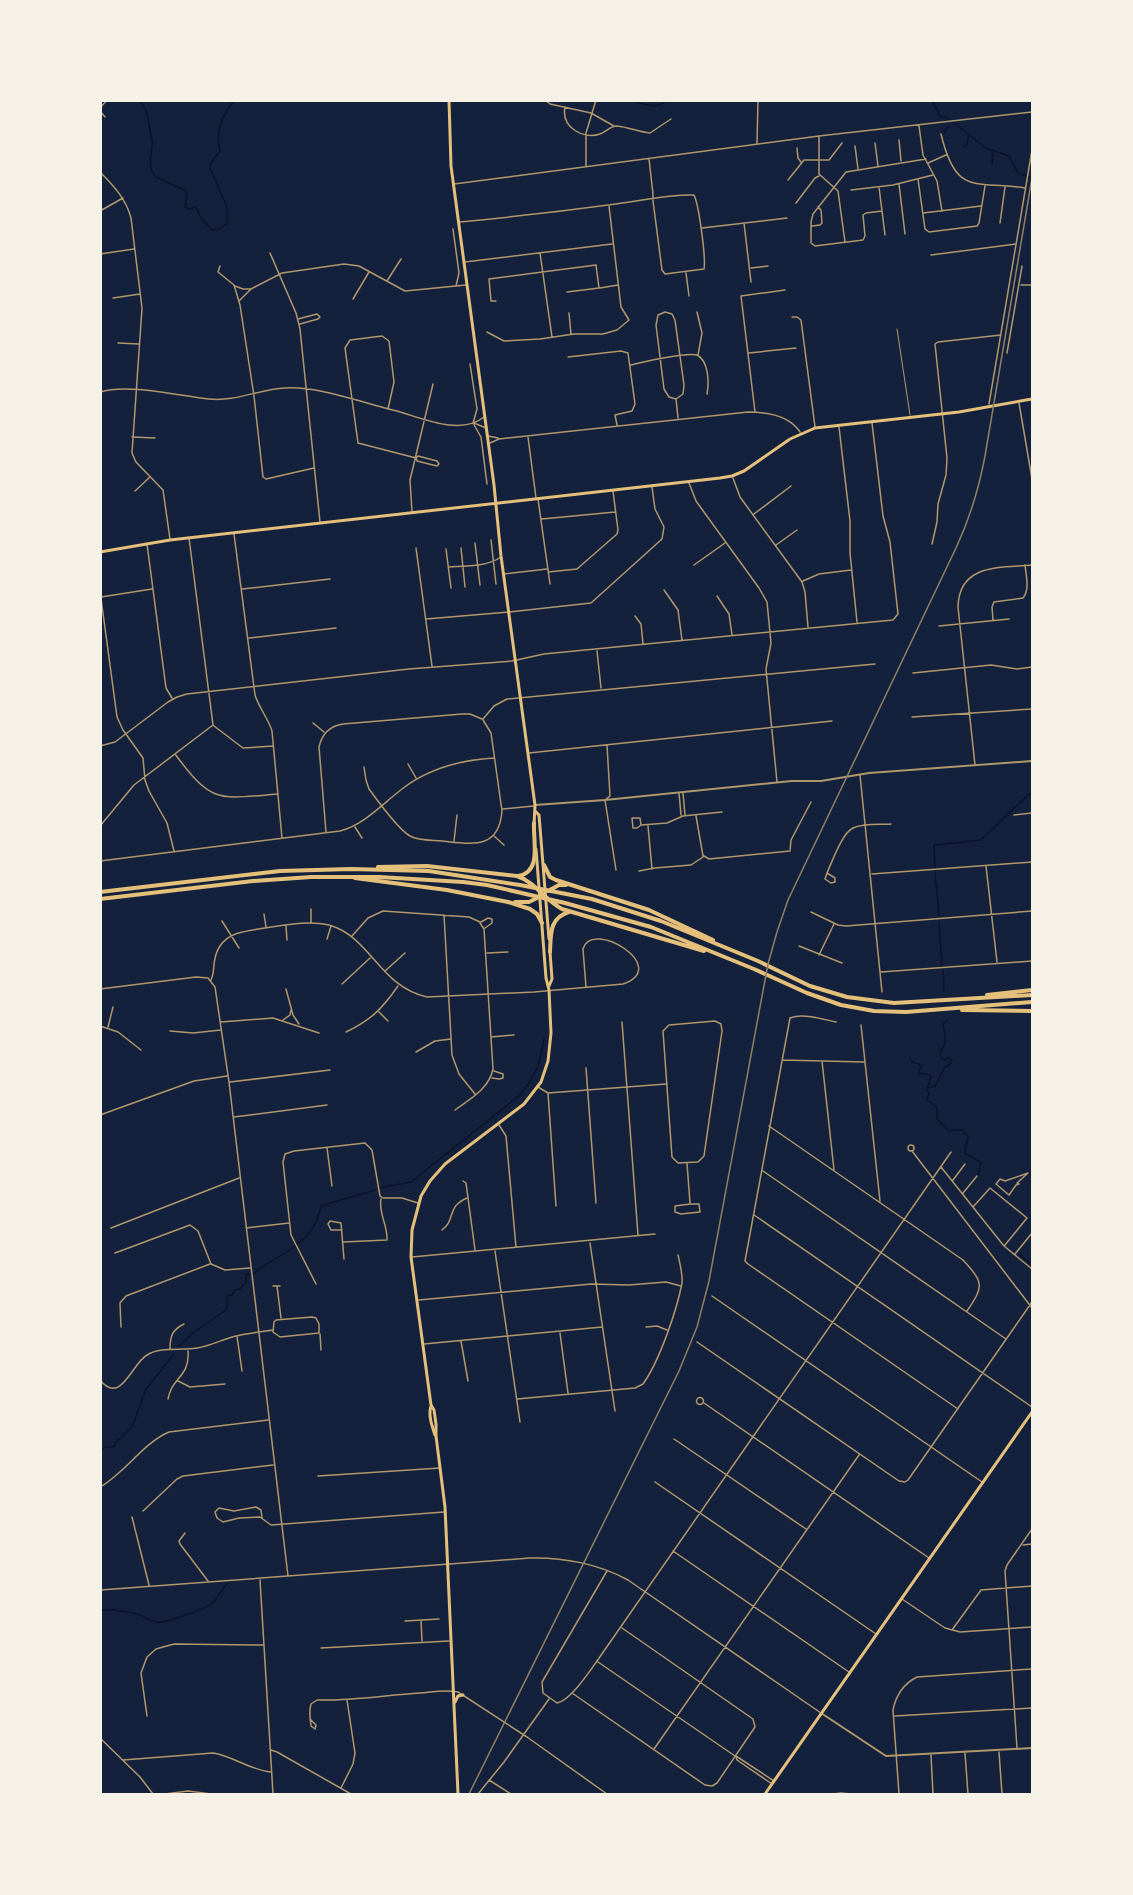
<svg xmlns="http://www.w3.org/2000/svg" width="1133" height="1895" viewBox="0 0 1133 1895" font-family="'Golos Text',sans-serif">
	<style>
		.lines { fill: none; stroke-linecap: round; stroke-linejoin: round }
		.stream { stroke: #0b132b; stroke-width: 1.5 }
		.service { stroke: #b1986c; stroke-width: 1 }
		.pedestrian { stroke: #b1986c; stroke-width: 1.5 }
		.minor { stroke: #b1986c; stroke-width: 1.5 }
		.tertiary { stroke: #b1986c; stroke-width: 2 }
		.secondary { stroke: #e5c07b; stroke-width: 3 }
		.primary { stroke: #e5c07b; stroke-width: 3 }
		.motorway { stroke: #e5c07b; stroke-width: 4 }
		.rail { stroke: #918062; stroke-width: 1.5 }
	</style>
	<rect width="100%" height="100%" fill="#14213d"/>
	<g class="lines">
		<!-- stream -->
		<path class="stream" d="M138 100C148 108 148 120 150 131 151 136 153 140 152 145 151 157 147 168 156 177L184 190 187 193 185 207 189 209 196 207 201 218 212 230 220 229 227 223V207L210 168V164L220 151C215 133 222 114 235 100
			M628 100C643 102 654 112 667 100
			M932 100 940 116 950 119
			M954 123 986 148 1009 156 1018 173 1031 177
			M945 134V131L949 126
			M963 147 967 145 968 136
			M992 164 993 150
			M935 868 934 845 981 840 1028 795 1032 793
			M935 873 939 916
			M939 922 942 966
			M943 970 944 991
			M910 1058 912 1062 919 1064 921 1067 918 1073 930 1075 931 1077 927 1090 929 1093 927 1100 937 1107V1119L948 1130H962L968 1136 965 1153 981 1163 978 1175
			M929 1088 935 1086 945 1067 949 1065 952 1060 949 1058 944 1060 941 1057 940 1051C949 1042 944 1036 943 1024L947 1021
			M379 1188 411 1182 520 1095C536 1075 540 1065 544 1039
			M1019 1254 1032 1265
			M253 1274C271 1259 299 1249 313 1228 317 1222 319 1213 321 1206L375 1190
			M179 1346 193 1333 227 1309V1296L232 1295 235 1290 240 1289 246 1282V1274H250
			M100 1452C105 1444 108 1449 115 1446V1443L132 1427 146 1389 174 1354
			M100 1609C106 1612 109 1609 114 1610 120 1611 126 1612 133 1613 142 1614 149 1622 159 1622 166 1623 206 1609 211 1604 218 1599 221 1589 228 1583"/>
		<!-- service -->
		<path class="service" d="M897 329 910 415"/>
		<!-- pedestrian -->
		<path class="pedestrian" d="M1028 1173 1017 1183 1019 1184 1016 1185 1009 1195 996 1184 1000 1179 1005 1181Z"/>
		<!-- minor -->
		<path class="minor" d="M545 100 550 104 591 113 614 126
			M565 107C561 127 583 140 600 134 606 132 610 126 617 126 628 127 639 132 650 133L671 119
			M100 108 107 100
			M100 111 105 117
			M919 126 923 155 937 181 942 211
			M941 134C956 197 975 180 1025 188
			M819 136V174L838 191 845 242
			M899 140 901 161
			M757 143 758 100
			M875 143 878 166
			M855 146 858 169
			M797 148 798 158 801 162
			M928 163 946 155
			M586 166V133L596 100
			M100 172C114 186 126 199 131 218L142 308 132 453 136 462 163 490 170 539
			M918 179 925 229 929 232 977 226 979 223 985 186
			M788 180 804 160H829L842 143
			M454 184 819 136 1032 112
			M899 184 905 234
			M879 187 885 235
			M851 190 893 185 933 175
			M796 203 815 178 819 176
			M100 211 123 198
			M882 211 866 213 863 215 865 236 863 240 815 246 811 243V222L813 214 846 172 926 159
			M923 213 981 206
			M460 222C512 217 564 211 616 204 641 201 669 194 694 195 699 205 706 258 704 269L665 274 662 270 653 201V194L649 159
			M744 223 751 282
			M1000 223 1005 187
			M812 226 820 225 822 223 821 210 818 207
			M702 228 787 218
			M453 229 459 273 456 286
			M270 253 296 313 300 329 320 522
			M540 253 552 337
			M100 254 134 249
			M931 255 1016 244
			M465 262 612 244
			M220 266 218 272 234 285 240 305 254 396 263 477 266 479 314 468
			M751 268 768 266
			M686 273 689 296
			M387 281 401 259
			M1021 285H1032
			M235 286 243 289H250
			M600 288 618 285
			M113 298 140 294
			M353 299 369 272
			M239 301 251 289 282 273 344 264 359 266 405 291 466 285
			M496 301H491L489 279 596 265 599 288 567 292
			M665 312 672 314 675 320 684 385 683 394 676 399 669 397 664 389 656 325 658 315Z
			M697 312 702 333 698 355
			M569 313 571 334
			M792 317H797L801 320 815 427
			M298 319 317 314 320 317 318 319 300 324
			M487 332 504 341 540 339 574 334H603L617 330 629 320 621 307 609 206
			M118 343 139 344
			M749 353 796 348
			M1007 353 1022 266
			M568 357 621 351 628 353 635 404 632 411 615 415 617 425
			M470 364 477 409 473 423 481 437 487 484
			M631 365C642 362 688 352 697 355 709 361 709 383 707 394
			M100 392C128 383 180 396 209 399 235 402 260 389 285 388 319 386 363 403 397 411 422 418 460 436 484 417
			M676 399 678 418
			M1019 403 1032 479
			M989 404 1032 150
			M388 409 394 382 389 341 382 336 350 340 345 348 358 443 416 458 418 456 437 461 439 464 437 466 417 461 416 458
			M755 412 741 296 785 290
			M474 423 486 428
			M839 427 850 521V553L857 622
			M488 436 498 438
			M132 437 155 438
			M528 437 536 498
			M490 443 499 439 748 412C767 412 789 415 800 432
			M733 478 740 497 802 582 805 592 808 627
			M689 483 696 501 759 588 767 602 771 643 766 669 777 782
			M135 491 150 477
			M538 499 550 584
			M412 512 410 480 433 384
			M754 514 791 486
			M542 519 615 512
			M234 534 255 695C259 708 268 718 272 731L282 838
			M491 540 496 584
			M475 543 480 585
			M147 544 166 688 172 698
			M932 544 937 522 938 504 946 475 947 458 935 344 938 342 1001 335
			M776 545 797 530
			M416 548 432 666
			M461 548 465 587
			M446 549 451 588
			M694 565 725 543
			M448 567C465 566 487 567 501 557
			M548 572 577 569 617 534 618 530 613 491
			M504 574 547 569
			M803 581 819 574 851 570
			M242 589 330 579
			M664 590 678 610 682 640
			M100 591 117 717 123 730 143 758 145 780 149 791 167 823 174 851
			M717 596 729 614 732 635
			M101 597 152 589
			M635 616 641 624 643 644
			M426 619 509 612 591 603 662 539 664 527 655 509 652 487
			M993 620 992 607 994 602 1023 598C1030 590 1026 575 1025 565
			M939 626 1009 619
			M249 638 336 628
			M597 651 601 688
			M913 673 991 665 1017 669 1032 667
			M912 717 1032 709
			M483 719 494 706 507 699 875 664
			M313 723 324 732
			M214 726 243 748 273 746
			M607 745 610 796 605 800 616 870
			M100 746 115 742 168 702 177 697 187 694 409 669 512 661 544 654 893 620 898 614 890 542 883 516 872 423
			M529 753 832 721
			M175 754C212 804 218 799 277 794
			M408 764 416 778
			M975 765 958 607C959 563 1001 568 1032 565
			M364 767 366 780 369 789C377 800 399 830 410 836 419 841 432 840 442 841 472 844 499 850 502 811L491 733 483 720
			M860 775 882 992
			M679 793 681 815
			M683 793 685 815
			M503 809 534 806
			M1014 815 1032 813
			M696 816 703 856
			M641 825 640 818H632L633 828H637L641 825 667 823 683 816 722 812
			M100 826 134 785 213 725 189 538
			M648 826 652 869
			M355 827 362 838
			M326 832 319 747C322 734 329 726 343 724L462 714H470L482 719
			M494 836 504 845
			M454 841 457 815
			M704 856 709 859 790 851 791 840 811 802
			M100 861 340 831C365 824 381 805 402 789 429 768 460 760 494 758
			M986 866 997 962
			M639 871 655 868 691 865 703 857
			M827 873 835 878V882L831 883 825 879 827 873C832 862 842 833 853 828 864 823 879 825 891 824
			M872 874 1032 862
			M311 909V922
			M811 912 838 925 846 926 1032 911
			M264 914 266 927
			M444 915 452 1055 459 1074 475 1094
			M222 921 239 948
			M481 922 488 918 492 919V923L485 928
			M286 926 287 940
			M352 936 368 918 383 911 469 917 480 922
			M327 939 331 926
			M799 946 842 963
			M487 953 508 952
			M819 955 834 924
			M385 971 405 953
			M881 972 1032 961
			M211 980C216 970 211 959 220 946 230 931 248 931 265 928 285 925 309 920 329 925 371 937 379 986 427 997L534 992 623 984C672 967 591 918 583 949L586 987
			M342 984 370 958
			M100 989 196 977 208 978 215 987 229 1082 288 1576
			M286 989 293 1015 299 1024
			M379 1012 388 1021
			M283 1020 290 1015 291 1010
			M715 1021 721 1024 722 1031 704 1156 698 1162 678 1163 672 1157 663 1031 669 1025Z
			M221 1022 273 1018 319 1033
			M622 1022 638 1235
			M836 1022C822 1019 803 1013 790 1018L745 1261 748 1264 958 1409
			M861 1025 880 1201
			M100 1026 118 1032 141 1050
			M108 1027 113 1007
			M170 1031 193 1033 221 1030
			M346 1032C371 1020 382 1009 398 986
			M491 1037 514 1035
			M416 1052 435 1041 451 1039
			M782 1060 864 1062
			M822 1061 834 1170
			M586 1068 596 1203
			M492 1078 499 1079 503 1078V1074L494 1071
			M230 1082 330 1070
			M538 1087 548 1093 666 1084
			M548 1093 556 1206
			M455 1110C470 1099 489 1089 493 1069L484 929 480 923
			M100 1115 194 1081 227 1076
			M234 1117 327 1105
			M499 1125 506 1136 516 1247
			M769 1126 963 1260C984 1283 984 1286 967 1311
			M908 1148a3 3 0 1 1 6 0a3 3 0 1 1-6 0Z
			M327 1148 332 1186
			M912 1151 1032 1308
			M687 1163 690 1203
			M941 1167 1004 1246 1032 1269
			M763 1171 1006 1339
			M953 1180 965 1164
			M463 1181 466 1183 475 1250
			M963 1193 977 1176
			M690 1204H699L700 1212 681 1214 675 1212V1206Z
			M973 1207 990 1188 1027 1218 1005 1245
			M754 1215 1032 1407
			M111 1228 239 1178
			M246 1228 289 1223
			M342 1230H331L328 1224 330 1221 341 1223 344 1259
			M442 1230C456 1220 446 1207 467 1198
			M343 1242 387 1240C388 1226 378 1212 381 1199
			M590 1243 615 1411
			M495 1251 520 1422
			M115 1253 190 1225 198 1231 211 1264 225 1270 250 1268
			M1015 1254 1032 1233
			M412 1257 655 1234
			M316 1284 291 1235 283 1162 285 1154 294 1151 365 1143 372 1150 380 1196 383 1198H402L418 1203
			M273 1286H280
			M277 1286 281 1318
			M712 1296 982 1482
			M419 1300 591 1284 629 1285 666 1282 681 1286
			M312 1317 316 1318 319 1324V1333L280 1337 273 1332 274 1322 276 1320Z
			M121 1327 120 1303 126 1296 210 1264
			M646 1327 657 1326 667 1330
			M560 1333 568 1393
			M320 1334 321 1350
			M237 1336 242 1371
			M461 1341 468 1381
			M697 1342 899 1481 905 1482 908 1480 1032 1302
			M424 1344 602 1327
			M170 1349C170 1336 172 1330 184 1324
			M100 1380C121 1406 132 1363 147 1355 161 1346 181 1351 197 1348 211 1346 223 1339 236 1336 248 1333 261 1332 273 1330
			M178 1381 190 1387 225 1384
			M696.5 1401a3.5 3.5 0 1 1 7 0a3.5 3.5 0 1 1-7 0Z
			M168 1399C172 1377 190 1377 188 1351
			M517 1399 635 1388 643 1384C659 1362 677 1310 682 1283 683 1275 680 1264 678 1255
			M704 1403 929 1558
			M674 1439 806 1529
			M318 1476 440 1468
			M655 1482 876 1634
			M100 1487C125 1473 143 1443 169 1432L268 1420
			M143 1511 177 1479 183 1476 273 1465
			M132 1517 149 1585
			M262 1518 261 1510 256 1507 234 1511 219 1508 215 1512 217 1518 223 1522 239 1518 260 1517 271 1525 444 1512
			M185 1533 179 1541 180 1544 208 1581
			M1023 1545 1032 1544
			M673 1551 849 1672
			M607 1571 542 1682 543 1693 557 1703C570 1701 589 1672 597 1661L951 1152
			M260 1580 273 1794
			M100 1590 530 1558C563 1557 599 1564 628 1580L821 1713
			M902 1599 945 1628 960 1632 1032 1627
			M421 1620 422 1641
			M405 1621 439 1619
			M952 1630 981 1590 1032 1586
			M321 1648 449 1641
			M598 1662 735 1756
			M572 1693 705 1785 712 1786 717 1783 755 1727 753 1719 622 1628
			M147 1716 141 1673 147 1657 156 1649 174 1644 264 1645
			M895 1716 1032 1708
			M310 1719 316 1725 315 1729 311 1726C310 1719 309 1710 311 1704L317 1700C352 1701 386 1695 420 1693 433 1692 445 1689 458 1692L527 1737 607 1794
			M100 1738 140 1777 153 1794
			M1017 1748 1005 1571 1007 1565 1032 1529
			M654 1749 859 1455
			M271 1750 277 1752 351 1794
			M999 1752 1002 1794
			M965 1753 968 1794
			M931 1755 933 1794
			M123 1760 213 1753C233 1756 250 1770 271 1772
			M489 1780 511 1794
			M772 1784 737 1760 736 1756 774 1781
			M341 1788 353 1764 355 1753 347 1700
			M165 1794 188 1791 211 1794
			M478 1794 504 1762 549 1699
			M833 1794 841 1793 851 1794
			M899 1794 893 1710C896 1695 903 1684 917 1677L1032 1669"/>
		<!-- tertiary -->
		<path class="tertiary" d="M535 805 605 800 792 781H821L869 773 1032 761
			M821 1713 886 1756 1032 1748"/>
		<!-- secondary -->
		<path class="secondary" d="M449 100 451 166 494 485 501 556 535 805 534 825
			M100 552 170 540 720 478 732 476 744 471 790 439 815 428 959 412 1032 399
			M535 811 539 815 549 939
			M549 986 552 979 550 952
			M431 1406C428 1415 432 1426 435 1435
			M455 1702 458 1696 463 1695
			M458 1794 445 1507 436 1436V1424L434 1410 431 1405 411 1257 412 1230 421 1196 430 1181 445 1164 524 1104 541 1082 548 1061 551 1033 549 990 546 978 536 849"/>
		<!-- primary -->
		<path class="primary" d="M765 1794 1032 1412"/>
		<!-- motorway -->
		<path class="motorway" d="M544 865 550 877 556 880 649 910 713 940
			M378 867 427 866 517 876C535 882 545 900 562 909L704 951
			M518 876C542 872 533 842 534 823
			M355 878 447 890 508 902 530 909 537 914 542 923
			M548 891 559 885H566
			M100 892 280 871 351 869 429 871 520 885 592 899 661 921 758 961 810 986 847 997 894 1003 1032 995
			M100 899 253 881 311 877H379L463 882 487 885 565 903 651 927 754 969 807 993 841 1005 874 1011 906 1012 1032 1002
			M515 902H529L539 897
			M550 952C551 934 549 918 569 912
			M987 995 1032 990
			M962 1010 1032 1011"/>
		<!-- rail -->
		<path class="rail" d="M469 1794 679 1371 697 1327 709 1281 768 964 777 932 788 900 956 548C970 518 979 488 985 456L1032 178"/>
	</g>
	<!-- border -->
	<rect width="1133" height="1895" fill="none" stroke="#f6f1e7" stroke-width="204"/>
</svg>
